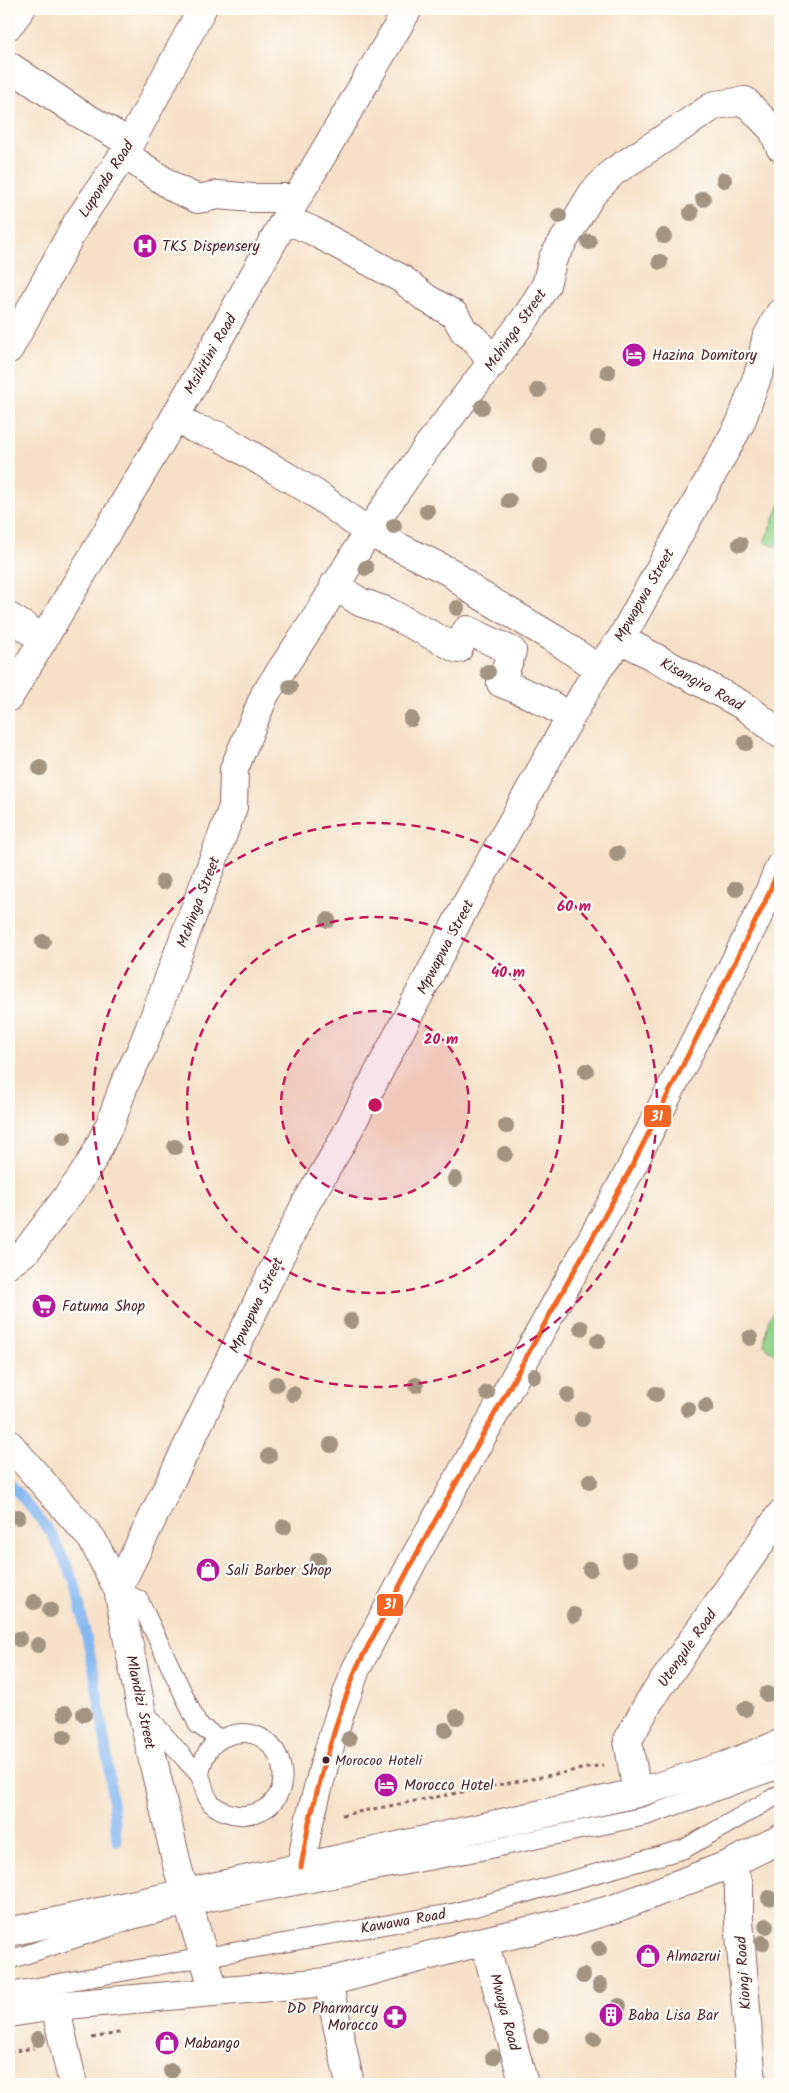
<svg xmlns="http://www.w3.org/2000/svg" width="789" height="2093" viewBox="0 0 789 2093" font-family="Kalam,sans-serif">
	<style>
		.green { fill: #90d48c; stroke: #6d7a5c }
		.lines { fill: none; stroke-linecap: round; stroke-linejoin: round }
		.stream { stroke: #85b7f1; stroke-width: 10 }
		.lane-casing { stroke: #866362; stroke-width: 20 }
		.street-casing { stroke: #866362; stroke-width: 30 }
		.secondary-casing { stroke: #866362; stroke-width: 30 }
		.primary-casing { stroke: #866362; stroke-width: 30 }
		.path { stroke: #866362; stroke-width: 3; stroke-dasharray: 4 4; stroke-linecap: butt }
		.lane { stroke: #fff; stroke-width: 18 }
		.street { stroke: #fff; stroke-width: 28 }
		.secondary { stroke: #fff; stroke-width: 28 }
		.primary { stroke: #fff; stroke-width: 28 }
		.bus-1-casing { stroke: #fdfcf7; stroke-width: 9 }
		.bus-1 { stroke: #f26522; stroke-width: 5 }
		.tree { fill: #a39482 }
		.ring { fill: none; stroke: #c2185b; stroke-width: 2.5; stroke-dasharray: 9 6 }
		.bus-dot { fill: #4a1f2b; stroke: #fdfcf7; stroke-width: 2 }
		.labels { text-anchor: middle; stroke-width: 4.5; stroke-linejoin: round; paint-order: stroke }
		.bus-label { font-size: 14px; fill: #4a1f2b; stroke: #fdfcf7; text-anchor: start }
		.street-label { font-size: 15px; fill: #4a1f2b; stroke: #fdfcf7 }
		.poi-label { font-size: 15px; fill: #4a1f2b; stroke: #fdfcf7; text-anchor: start }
		.centre { fill: #c2185b; stroke: #fdfcf7; stroke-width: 2.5 }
		.ring-label { font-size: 15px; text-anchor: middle; font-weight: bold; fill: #c2185b; stroke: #fdfcf7; stroke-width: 4.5; stroke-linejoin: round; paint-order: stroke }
		.line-badge { stroke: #fdfcf7; stroke-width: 2 }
		.badge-label { font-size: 14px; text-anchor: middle; font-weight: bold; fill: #fff }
	</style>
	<rect width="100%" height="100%" fill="#fdfcf7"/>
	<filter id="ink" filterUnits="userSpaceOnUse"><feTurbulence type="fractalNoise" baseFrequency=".02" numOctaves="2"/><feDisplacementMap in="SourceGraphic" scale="10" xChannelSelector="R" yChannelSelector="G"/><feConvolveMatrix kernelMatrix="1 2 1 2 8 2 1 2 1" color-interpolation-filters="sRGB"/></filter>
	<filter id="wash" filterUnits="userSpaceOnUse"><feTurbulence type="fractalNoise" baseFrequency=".0096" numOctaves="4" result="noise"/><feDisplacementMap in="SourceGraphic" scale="20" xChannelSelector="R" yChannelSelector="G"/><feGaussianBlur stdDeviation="1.12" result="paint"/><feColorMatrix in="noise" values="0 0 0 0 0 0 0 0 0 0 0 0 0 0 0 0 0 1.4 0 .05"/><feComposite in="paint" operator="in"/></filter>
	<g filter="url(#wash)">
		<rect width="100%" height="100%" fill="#f6e1c8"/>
		<!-- green -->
		<path class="green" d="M780 504V548L764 542Z
			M780 1302V1358L764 1345 768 1321Z"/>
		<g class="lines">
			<!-- stream -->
			<path class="stream" d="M9 1482 52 1534 75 1583 94 1672 108 1761 117 1842"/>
		</g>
	</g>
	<g filter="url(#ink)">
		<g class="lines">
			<defs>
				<path id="lane" d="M118 1589 139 1600 198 1725 220 1739
					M145 1712C158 1728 171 1743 185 1759 189 1764 196 1770 200 1776 205 1786 203 1794 212 1804 220 1811 233 1816 244 1815 309 1809 284 1713 225 1737 208 1744 202 1759 200 1776
					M9 1960 132 1920 189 1906 481 1851 646 1816 780 1769
					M9 1992 457 1912 684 1849 780 1794"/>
				<path id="street" d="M9 25 21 9
					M9 66 77 112 130 143
					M124 154 176 189 198 199 218 195 252 198H297
					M287 220 311 230 402 279 426 298 455 315 464 331 477 341 492 364
					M9 349 77 223 124 154 202 9
					M176 415 193 428 219 436 316 494 368 532 452 573 472 590 558 641 598 669
					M334 585 360 602 386 611 458 649 467 630 512 651 501 683C525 692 549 702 570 718
					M9 617 27 628 41 640
					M621 639 746 707 780 734
					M9 697 170 426 297 198 408 9
					M9 1264 27 1250 79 1181 93 1159 111 1122 124 1085 141 1050 160 1002 233 807 234 769 265 694 318 615 368 532 428 446 527 316 546 285 553 258 592 194 613 172 715 105 745 101 773 130 780 147
					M118 1589 305 1205 341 1144 467 903 570 718 598 669 621 639 741 422 760 369 766 339 780 313
					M637 1793 628 1740 649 1702 780 1515
					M730 1864 739 1885V1921L752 2084
					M301 1867 309 1822 324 1766 339 1716 356 1669 415 1557 629 1172 765 902 780 866
					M484 1941 524 2084
					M328 1982 350 2084
					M55 2006 73 2084"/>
				<path id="secondary" d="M9 1444 92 1539 118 1589 141 1708 178 1869 214 1991"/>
				<path id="primary" d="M9 1932 637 1793 725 1766 780 1744
					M9 2013 55 2006 328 1982 484 1941 572 1921 616 1908 730 1864 780 1839"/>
			</defs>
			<!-- lane casing -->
			<use href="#lane" class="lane-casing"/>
			<!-- street casing -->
			<use href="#street" class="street-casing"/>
			<!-- secondary casing -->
			<use href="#secondary" class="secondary-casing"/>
			<!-- primary casing -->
			<use href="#primary" class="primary-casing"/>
			<!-- path -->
			<path class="path" d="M342 1815 603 1765
				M92 2038 123 2032
				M9 2052 34 2048"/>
			<!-- lane -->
			<use href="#lane" class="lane"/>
			<!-- street -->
			<use href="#street" class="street"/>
			<!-- secondary -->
			<use href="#secondary" class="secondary"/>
			<!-- primary -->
			<use href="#primary" class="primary"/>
			<defs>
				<path id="bus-1" d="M301 1867 309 1822 324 1766 339 1716 356 1669 415 1557 629 1172 765 902 780 866"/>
			</defs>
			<!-- bus-1 casing -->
			<use href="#bus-1" class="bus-1-casing"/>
			<!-- bus-1 -->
			<use href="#bus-1" class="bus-1"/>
		</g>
		<!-- trees -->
		<g class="tree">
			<circle cx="724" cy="180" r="8"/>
			<circle cx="703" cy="199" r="8"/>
			<circle cx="691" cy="213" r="8"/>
			<circle cx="559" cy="216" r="8"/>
			<circle cx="664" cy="236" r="8"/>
			<circle cx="589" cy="242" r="8"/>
			<circle cx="660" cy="262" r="8"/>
			<circle cx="608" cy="372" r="8"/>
			<circle cx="538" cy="390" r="8"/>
			<circle cx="482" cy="407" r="8"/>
			<circle cx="598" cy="438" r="8"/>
			<circle cx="540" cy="466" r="8"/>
			<circle cx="509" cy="501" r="8"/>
			<circle cx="427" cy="511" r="8"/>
			<circle cx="394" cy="526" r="8"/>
			<circle cx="740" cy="544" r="8"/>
			<circle cx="366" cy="568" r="8"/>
			<circle cx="457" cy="608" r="8"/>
			<circle cx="488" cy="672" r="8"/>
			<circle cx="290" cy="687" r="8"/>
			<circle cx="411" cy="719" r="8"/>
			<circle cx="746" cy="743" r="8"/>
			<circle cx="40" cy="768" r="8"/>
			<circle cx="617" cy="854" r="8"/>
			<circle cx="163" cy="882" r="8"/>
			<circle cx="736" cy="889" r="8"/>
			<circle cx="328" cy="920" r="8"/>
			<circle cx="43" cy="942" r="8"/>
			<circle cx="586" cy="1071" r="8"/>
			<circle cx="506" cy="1126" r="8"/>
			<circle cx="64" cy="1138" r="8"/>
			<circle cx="175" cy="1147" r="8"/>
			<circle cx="505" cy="1154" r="8"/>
			<circle cx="455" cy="1179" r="8"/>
			<circle cx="351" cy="1321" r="8"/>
			<circle cx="581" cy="1328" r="8"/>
			<circle cx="750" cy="1338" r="8"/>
			<circle cx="598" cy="1341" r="8"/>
			<circle cx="534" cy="1376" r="8"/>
			<circle cx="276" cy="1384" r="8"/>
			<circle cx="416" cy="1385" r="8"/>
			<circle cx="487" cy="1393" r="8"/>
			<circle cx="293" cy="1394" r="8"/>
			<circle cx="656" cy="1394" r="8"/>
			<circle cx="568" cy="1395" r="8"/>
			<circle cx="706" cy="1406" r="8"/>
			<circle cx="688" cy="1409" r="8"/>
			<circle cx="582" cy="1419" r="8"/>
			<circle cx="331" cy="1445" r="8"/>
			<circle cx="269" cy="1456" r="8"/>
			<circle cx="590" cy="1481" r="8"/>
			<circle cx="18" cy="1517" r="8"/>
			<circle cx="284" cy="1527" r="8"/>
			<circle cx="629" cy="1559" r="8"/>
			<circle cx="318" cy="1560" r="8"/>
			<circle cx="590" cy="1569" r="8"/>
			<circle cx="34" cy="1602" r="8"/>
			<circle cx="50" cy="1610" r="8"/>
			<circle cx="574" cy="1615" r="8"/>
			<circle cx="19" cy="1639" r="8"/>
			<circle cx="38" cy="1645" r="8"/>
			<circle cx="767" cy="1694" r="8"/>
			<circle cx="745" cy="1709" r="8"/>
			<circle cx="65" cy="1713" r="8"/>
			<circle cx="84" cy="1714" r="8"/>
			<circle cx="457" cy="1717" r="8"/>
			<circle cx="445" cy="1730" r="8"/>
			<circle cx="64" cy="1737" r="8"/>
			<circle cx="349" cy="1739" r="8"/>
			<circle cx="769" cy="1898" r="8"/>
			<circle cx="766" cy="1926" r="8"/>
			<circle cx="762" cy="1943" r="8"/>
			<circle cx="599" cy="1949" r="8"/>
			<circle cx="583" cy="1976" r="8"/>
			<circle cx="600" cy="1985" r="8"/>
			<circle cx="619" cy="2006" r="8"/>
			<circle cx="541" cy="2036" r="8"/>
			<circle cx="38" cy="2039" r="8"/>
			<circle cx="594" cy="2039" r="8"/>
			<circle cx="493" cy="2057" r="8"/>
			<circle cx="171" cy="2071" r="8"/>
		</g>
	</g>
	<!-- distance rings -->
	<circle cx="375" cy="1105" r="94" fill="#c2185b" fill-opacity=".12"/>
	<g class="ring">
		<circle cx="375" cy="1105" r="94"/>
		<circle cx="375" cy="1105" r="188"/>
		<circle cx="375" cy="1105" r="282"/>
	</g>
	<!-- icons -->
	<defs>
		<symbol id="hospital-disc" viewBox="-11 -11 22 22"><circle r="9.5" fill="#b5179e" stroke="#fdfcf7"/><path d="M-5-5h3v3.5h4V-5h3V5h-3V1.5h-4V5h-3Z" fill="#fff"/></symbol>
		<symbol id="hotel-disc" viewBox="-11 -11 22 22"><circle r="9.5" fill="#b5179e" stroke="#fdfcf7"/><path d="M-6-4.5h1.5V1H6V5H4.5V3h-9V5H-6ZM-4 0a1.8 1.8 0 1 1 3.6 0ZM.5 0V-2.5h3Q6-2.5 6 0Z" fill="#fff"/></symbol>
		<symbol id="supermarket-disc" viewBox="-11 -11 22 22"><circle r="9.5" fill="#b5179e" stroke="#fdfcf7"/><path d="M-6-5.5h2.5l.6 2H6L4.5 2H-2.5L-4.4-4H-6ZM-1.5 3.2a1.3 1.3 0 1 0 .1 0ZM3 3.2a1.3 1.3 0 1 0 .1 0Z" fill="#fff"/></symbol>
		<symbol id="shop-disc" viewBox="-11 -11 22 22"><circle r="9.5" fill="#b5179e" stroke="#fdfcf7"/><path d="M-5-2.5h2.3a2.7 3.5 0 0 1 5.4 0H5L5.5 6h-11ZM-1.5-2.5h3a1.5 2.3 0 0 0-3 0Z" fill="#fff"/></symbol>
		<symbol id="building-disc" viewBox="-11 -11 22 22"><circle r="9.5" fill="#b5179e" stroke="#fdfcf7"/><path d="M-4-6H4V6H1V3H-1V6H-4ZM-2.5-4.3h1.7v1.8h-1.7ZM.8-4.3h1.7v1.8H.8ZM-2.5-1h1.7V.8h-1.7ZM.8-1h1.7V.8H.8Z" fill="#fff"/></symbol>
		<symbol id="pharmacy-disc" viewBox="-11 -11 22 22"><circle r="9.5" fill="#b5179e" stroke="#fdfcf7"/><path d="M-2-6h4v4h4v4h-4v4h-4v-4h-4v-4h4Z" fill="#fff"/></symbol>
	</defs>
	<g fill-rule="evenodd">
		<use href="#hospital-disc" x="131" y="232" width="28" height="28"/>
		<use href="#hotel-disc" x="620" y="341" width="28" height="28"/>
		<use href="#supermarket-disc" x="30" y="1292" width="28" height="28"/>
		<use href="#shop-disc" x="194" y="1556" width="28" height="28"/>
		<use href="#hotel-disc" x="372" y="1771" width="28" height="28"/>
		<use href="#shop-disc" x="634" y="1942" width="28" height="28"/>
		<use href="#building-disc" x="597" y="2001" width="28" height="28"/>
		<use href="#pharmacy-disc" x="381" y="2003" width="28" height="28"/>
		<use href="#shop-disc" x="153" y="2029" width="28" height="28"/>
	</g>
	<!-- markers -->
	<circle class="bus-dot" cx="326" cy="1760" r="4.5"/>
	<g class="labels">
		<!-- bus labels -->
		<g class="bus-label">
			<text x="335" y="1765">Morocoo Hoteli</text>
		</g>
		<!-- street labels -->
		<g class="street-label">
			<text transform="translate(106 179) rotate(-57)" y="5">Luponda Road</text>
			<text transform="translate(515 330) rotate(-55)" y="5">Mchinga Street</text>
			<text transform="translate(210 354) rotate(-60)" y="5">Msikitini Road</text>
			<text transform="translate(644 595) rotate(-60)" y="5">Mpwapwa Street</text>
			<text transform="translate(702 684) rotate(29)" y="5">Kisangiro Road</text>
			<text transform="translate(198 902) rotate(-69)" y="5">Mchinga Street</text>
			<text transform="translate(445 947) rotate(-62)" y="5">Mpwapwa Street</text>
			<text transform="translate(256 1305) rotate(-64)" y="5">Mpwapwa Street</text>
			<text transform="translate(687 1648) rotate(-55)" y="5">Utengule Road</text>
			<text transform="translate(141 1702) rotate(78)" y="5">Mlandizi Street</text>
			<text transform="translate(403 1921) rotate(-10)" y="5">Kawawa Road</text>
			<text transform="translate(743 1973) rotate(-94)" y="5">Kiongi Road</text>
			<text transform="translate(505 2012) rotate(75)" y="5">Mwaya Road</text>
		</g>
		<!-- poi labels -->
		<g class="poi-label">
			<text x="162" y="251">TKS Dispensery</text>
			<text x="652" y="360">Hazina Domitory</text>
			<text x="62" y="1311">Fatuma Shop</text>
			<text x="226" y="1575">Sali Barber Shop</text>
			<text x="404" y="1790">Morocco Hotel</text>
			<text x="666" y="1961">Almazrui</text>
			<text x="378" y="2013" text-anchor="end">DD Pharmarcy<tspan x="378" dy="17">Morocco</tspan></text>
			<text x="628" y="2020">Baba Lisa Bar</text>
			<text x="184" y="2048">Mabango</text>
		</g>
	</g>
	<circle cx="375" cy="1105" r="8" class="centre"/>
	<g class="ring-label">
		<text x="574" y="911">60 m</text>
		<text x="508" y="977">40 m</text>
		<text x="441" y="1044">20 m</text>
	</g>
	<g class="line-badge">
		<rect x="643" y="1104" width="29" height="24" rx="5" fill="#f26522"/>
		<rect x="376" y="1593" width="28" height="24" rx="5" fill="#f26522"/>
	</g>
	<g class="badge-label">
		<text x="657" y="1121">31</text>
		<text x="390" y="1609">31</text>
	</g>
	<!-- margin -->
	<rect width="789" height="2093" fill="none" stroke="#fdfcf7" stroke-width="30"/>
</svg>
